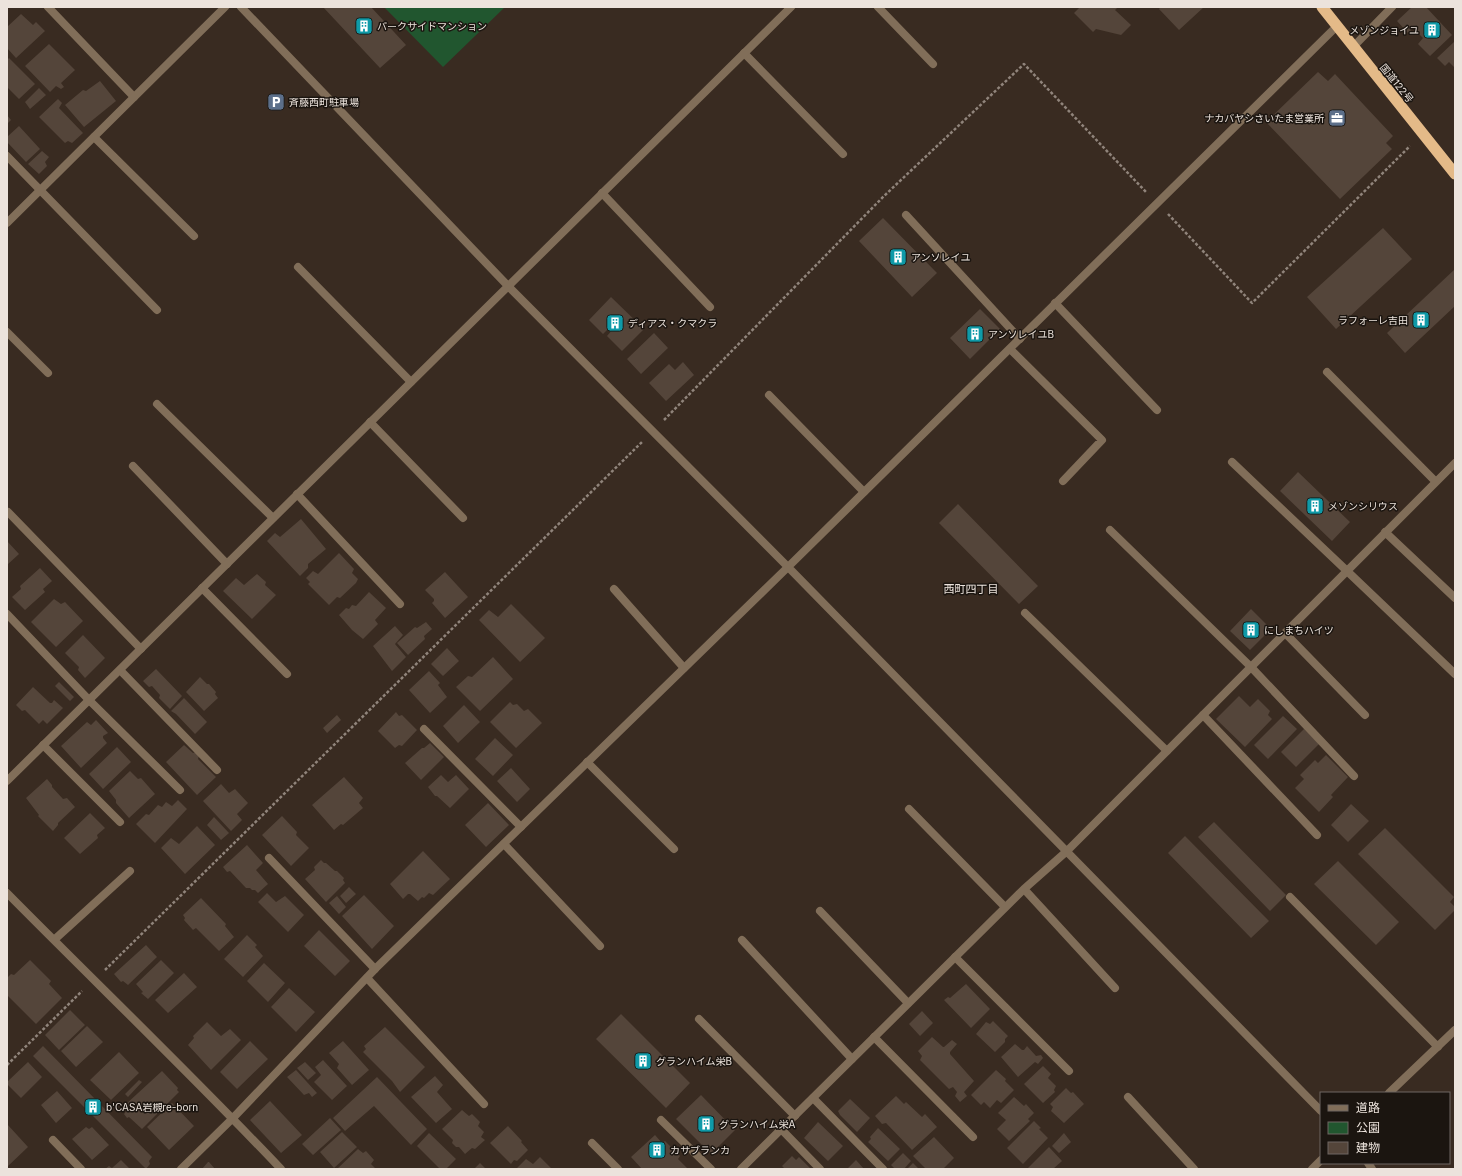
<svg xmlns="http://www.w3.org/2000/svg" width="1462" height="1176" viewBox="0 0 1462 1176" font-family="Inter,'Noto Sans JP',sans-serif">
	<style>
		.green { fill: #21562f }
		.building { fill: #54453a }
		.lines { fill: none; stroke-linecap: round; stroke-linejoin: round }
		.path { stroke: #90847b; stroke-width: 2.5; stroke-dasharray: 3 2; stroke-linecap: butt }
		.service { stroke: #816e59; stroke-width: 8 }
		.minor { stroke: #816e59; stroke-width: 8 }
		.trunk { stroke: #e4ba88; stroke-width: 11 }
		.labels { text-anchor: middle; stroke-width: 3; stroke-linejoin: round; paint-order: stroke }
		.poi-label { font-size: 10px; fill: #ece3dc; stroke: #1b1510; text-anchor: start }
		.street-label { font-size: 10px; fill: #ece3dc; stroke: #1b1510 }
		.neighbourhood-label { font-size: 11px; fill: #ece3dc; stroke: #1b1510 }
	</style>
	<rect width="100%" height="100%" fill="#392b21"/>
	<!-- green -->
	<path class="green" d="M384 7H505L443 67Z"/>
	<!-- building -->
	<path class="building" d="M323 7H371L406 45 380 68Z
		M1080 7H1118L1115 10 1131 25 1121 35 1096 29 1093 32 1074 13Z
		M1161 7H1204L1179 30 1159 9Z
		M1412 7H1426L1452 35 1430 56 1418 44 1423 38 1413 28 1408 33 1397 21Z
		M21 14 33 25 36 22 45 31 16 58 7 48V27Z
		M1455 41V68L1449 62 1445 66 1437 58Z
		M49 44 75 70 61 83 64 87 61 89 56 86 50 92 25 66Z
		M9 58 35 84 19 99 7 87V60Z
		M1318 72 1328 81 1335 74 1393 136 1386 143 1392 149 1340 199 1266 122Z
		M100 81 116 101 84 127 65 105 83 90 86 91Z
		M39 88 46 95 30 109 25 102Z
		M58 99 62 103 59 108 83 133 72 143 68 141 65 143 39 117Z
		M7 115 11 120 7 124Z
		M19 126 40 149 26 162 7 142V137Z
		M42 151 49 157 45 162 47 166 39 174 28 164Z
		M883 218 937 273 912 297 859 241Z
		M1383 228 1412 259 1336 329 1307 297Z
		M1455 269V306L1405 353 1387 333Z
		M611 297 644 329 622 351 607 336 613 329 610 327 603 334 589 320Z
		M980 309 1000 329 970 359 950 338Z
		M654 333 668 348 641 374 627 359Z
		M683 362 694 375 666 401 649 383 669 364 675 370Z
		M1298 472 1350 522 1332 541 1280 491Z
		M958 504 1038 586 1019 604 939 523Z
		M301 519 326 549 308 564V568L300 576 267 541 275 533 280 537Z
		M7 541 19 554 7 565Z
		M339 553 354 569 352 573 358 579 356 583 340 598 337 597 329 605 308 584 310 582 306 578 313 571 318 574Z
		M40 568 52 581 43 589 45 592 25 610 12 597 21 589 20 586Z
		M445 572 468 597 445 618 432 603 434 601V599L425 590Z
		M257 574 266 582 265 585 276 595 252 619 223 591 236 578 244 585Z
		M369 592 386 608 375 620 378 624 363 639 352 630 339 615 346 608 349 609 352 605 356 606Z
		M54 599 61 604 65 602 83 621 56 647 31 622Z
		M511 604 545 638 520 662 479 620 489 610 498 617Z
		M1251 609 1271 629 1250 650 1230 631Z
		M426 622 432 629 424 636 425 639 408 655 397 643 415 627 417 628Z
		M395 626 403 635 395 644 406 657 392 671 373 646Z
		M83 635 105 658 85 678 78 670 79 667 65 653Z
		M447 648 459 661 443 676 431 664Z
		M493 657 513 679 480 711 456 687 468 676 472 677Z
		M156 669 182 696 170 709 159 698 160 695 152 686 149 687 143 681Z
		M429 671 440 683 438 685 447 697 430 713 409 690Z
		M200 677 207 684H209L216 692 215 694 218 698 204 711 186 692Z
		M59 682 74 697 70 701 55 686Z
		M33 687 50 703H52L54 700 63 708 47 724 43 720 39 724 25 710 22 711 16 705Z
		M1239 696 1250 707 1258 699 1270 711 1268 715 1272 719 1245 747 1216 719Z
		M184 698 207 722 195 734 176 714 171 711Z
		M510 702 513 705 517 704 524 711 528 709 542 723 516 748 490 722Z
		M464 705 480 722 458 743 443 726Z
		M396 712 399 716 402 715 417 730 402 746 399 745 395 748 378 731Z
		M337 715 341 720 327 733 323 728Z
		M1283 716 1297 729 1268 759 1254 745Z
		M96 720 108 733 103 736V738L107 743 81 768 61 746 87 722 91 725Z
		M1304 729 1319 744 1296 767 1281 752Z
		M495 738 513 755 493 776 475 759Z
		M430 743 444 757 421 780 405 763 422 748H424Z
		M184 745 193 753 196 752 199 756 198 759 216 777 197 795 166 762Z
		M117 747 131 762 103 789 89 774Z
		M1326 755 1348 777 1331 795 1333 797 1319 812 1295 788 1304 779 1300 775 1315 760 1318 763Z
		M511 768 530 789 517 802 497 781Z
		M130 771 138 779 141 778 155 794 129 818 116 803V800L109 791Z
		M441 775 448 782 456 775 469 789 450 808 437 796H435L428 787Z
		M344 777 363 798 359 803 363 808 343 825 341 824 334 830 312 805Z
		M47 779 52 785V787L63 799 67 798 75 807 58 823V825L53 831 38 816 39 815 26 798Z
		M221 784 229 793 235 789 248 803 237 814 242 820 231 831 203 801Z
		M178 800 187 809 155 843 136 824 146 814 149 815 158 805 162 807 166 802 172 806Z
		M488 803 509 825 486 847 465 825Z
		M1351 804 1369 821 1348 842 1331 825Z
		M90 813 105 828 97 835 98 838 80 854 64 838Z
		M282 816 297 832 296 835 309 848 291 866 262 835Z
		M214 817 229 833 221 840 207 825Z
		M1214 822 1286 895 1270 911 1198 837Z
		M197 826 215 845 185 874 161 848 171 838 179 844Z
		M1385 828 1454 897 1450 902 1455 907V910L1435 930 1358 854Z
		M1185 836 1269 921 1251 938 1168 853Z
		M247 845 263 863 256 870 268 884 258 893 255 890H252L250 888H246L230 871 227 872 223 867Z
		M423 851 450 879 433 895 429 893 424 898 422 897 418 901 410 894H408L403 899 390 884Z
		M321 860 324 863H326L335 871H337L344 878 343 880 345 883 326 902 305 879 315 870 314 867Z
		M1338 861 1399 922 1376 945 1314 884Z
		M349 887 356 894 346 903 340 896Z
		M267 893 276 902 285 896 304 915 288 932 258 902Z
		M364 895 394 926 372 949 342 916Z
		M337 896 346 907 339 914 329 903Z
		M201 898 226 924 225 926 234 937 219 951 196 928 193 930 184 920 185 918 183 915Z
		M319 930 350 961 335 976 304 946Z
		M247 935 257 945 255 947 263 956 243 977 224 959Z
		M146 945 157 957 128 985 123 981 121 982 114 974Z
		M30 960 51 981 49 984 62 998 36 1024 7 995V978L11 974 14 975Z
		M161 960 174 973 148 999 141 993 143 992 136 984Z
		M264 963 285 983 268 1002 247 981Z
		M184 973 197 987 168 1013 155 1000Z
		M966 984 990 1009 971 1028 944 1000 948 997 950 998Z
		M289 988 315 1012 296 1032 271 1007Z
		M70 1010 85 1025 59 1050 45 1035Z
		M922 1011 933 1023 920 1036 909 1024Z
		M621 1014 690 1083 666 1108 596 1039Z
		M993 1021 1008 1036 1005 1039V1042L995 1052 976 1034 986 1022 990 1024Z
		M207 1022 221 1036 230 1029 241 1040 211 1070 188 1045 194 1038 193 1036Z
		M87 1026 103 1042 76 1067 61 1051Z
		M385 1027 425 1067 400 1092 392 1081 363 1052 366 1049 364 1046Z
		M932 1037 943 1047H944L952 1040 957 1044 950 1052V1054L974 1081 964 1092 967 1096 960 1102 955 1096 957 1092 953 1087 949 1089 920 1060 922 1056 918 1051Z
		M250 1041 268 1059 237 1089 220 1072Z
		M343 1041 369 1070 352 1085 337 1068 339 1064 329 1053Z
		M1015 1044 1022 1050H1024L1027 1046 1036 1056 1041 1055 1043 1058 1038 1064 1035 1062 1018 1077 1001 1057Z
		M43 1046 152 1157 149 1161 150 1164 146 1169 33 1056Z
		M119 1052 139 1073 111 1100 90 1080Z
		M323 1060 347 1086 332 1100 314 1082 321 1075 315 1067Z
		M28 1062 42 1077 21 1098 7 1084V1082Z
		M305 1062 316 1073 308 1080 297 1068Z
		M1043 1066 1051 1074 1048 1078 1056 1086 1054 1090 1055 1092 1043 1103 1024 1084Z
		M296 1070 317 1093 312 1097 309 1093 304 1095 287 1077Z
		M996 1070 1006 1079 1005 1081 1014 1090 1001 1103 997 1100 990 1108 984 1102 981 1105 971 1095Z
		M162 1071 178 1088 177 1090 179 1092 142 1129 129 1117 127 1118 124 1114 128 1109 125 1105Z
		M435 1076 443 1085 437 1092 452 1109 436 1123 411 1097Z
		M377 1077 427 1129 411 1145 374 1106 345 1131 333 1118Z
		M139 1080 142 1082 128 1097 125 1094Z
		M1066 1088 1071 1093 1073 1092 1084 1104 1064 1123 1051 1111 1053 1107 1050 1104Z
		M57 1091 72 1108 56 1123 41 1105Z
		M701 1095 735 1130 711 1154 676 1119Z
		M896 1096 904 1104 906 1102 922 1117 925 1114 937 1127 912 1150 886 1123 882 1124 875 1116Z
		M1014 1097 1024 1106 1026 1104 1034 1113 1028 1119 1030 1121 1009 1141 997 1129 1006 1120 998 1113Z
		M850 1099 870 1118 857 1132 840 1115 838 1111Z
		M270 1101 302 1135 281 1153 250 1120Z
		M172 1103 194 1126 169 1150 147 1127Z
		M462 1110 469 1116 472 1114 480 1122 478 1126 484 1132 481 1137 485 1140 475 1149 472 1148 465 1154 459 1147H456L452 1143 453 1140 442 1129Z
		M330 1118 341 1130 313 1155 302 1144Z
		M1034 1121 1041 1128 1039 1129 1048 1138 1023 1164 1007 1148Z
		M818 1122 843 1146 828 1161 804 1138Z
		M7 1124 28 1147 7 1167Z
		M508 1126 522 1141 521 1142 528 1150 517 1161 514 1160 511 1164 490 1143Z
		M86 1127 89 1129 92 1127 109 1145 92 1160 72 1139Z
		M878 1128 900 1149 888 1161 868 1142 871 1139 870 1137Z
		M342 1132 357 1147 334 1168 320 1152Z
		M429 1133 456 1159 446 1169H440L417 1146Z
		M1064 1133 1071 1142 1059 1153 1052 1146Z
		M655 1135 662 1143 665 1141 680 1156 678 1159 688 1169H642L631 1157Z
		M934 1137 954 1158 943 1169H926L913 1156Z
		M1049 1147 1062 1161 1053 1169H1027Z
		M358 1149 363 1153 366 1151 374 1160 371 1164 376 1169H337Z
		M903 1153 911 1161 904 1169H895L891 1165Z
		M792 1156 796 1160 799 1157 811 1169H785L782 1166Z
		M540 1157 552 1169H516L526 1159 533 1164Z
		M121 1160 130 1169H105L109 1166 112 1168Z
		M856 1160 864 1169H847Z
		M208 1162H209L215 1169H202Z
		M480 1163 486 1169H474Z
		M913 1163 919 1169H907Z"/>
	<g class="lines">
		<!-- path -->
		<path class="path" d="M1168 214 1252 303 1410 146
			M664 420 884 196 1024 64 1146 192
			M105 970 642 442
			M7 1065 82 991"/>
		<!-- service -->
		<path class="service" d="M48 7 134 97
			M878 7 933 64
			M744 53 843 154
			M94 137 194 236
			M7 156 157 310
			M602 193 710 307
			M906 215 1020 339
			M298 267 411 382
			M1055 303 1157 410
			M7 332 48 373
			M1010 349 1102 440 1063 481
			M769 395 864 492
			M157 404 273 518
			M370 422 463 518
			M1232 462 1347 571
			M133 466 227 564
			M297 494 400 604
			M8 512 141 649
			M1110 530 1251 667 1354 776
			M1385 532 1455 598
			M202 588 287 674
			M614 589 684 668
			M1025 613 1167 751
			M7 614 89 700 180 790
			M1285 633 1365 715
			M120 670 217 770
			M1203 715 1317 835
			M424 729 521 827
			M43 745 120 822
			M587 762 674 849
			M909 809 1005 907
			M504 844 600 946
			M269 858 375 969
			M820 911 908 1003
			M742 940 852 1059
			M955 957 1069 1071
			M367 978 484 1104
			M699 1019 795 1116
			M874 1037 973 1137
			M1128 1097 1194 1169
			M813 1098 883 1169
			M661 1120 711 1169
			M781 1129 820 1169
			M53 1140 81 1169
			M592 1143 618 1169"/>
		<!-- minor -->
		<path class="minor" d="M241 7 508 286 788 567 1321 1111
			M1353 47 1392 7
			M7 223 225 7
			M1327 372 1436 482
			M1347 571 1455 674
			M7 781 791 7
			M1024 889 1115 988
			M7 893C98 985 192 1075 281 1169
			M1290 897 1438 1047
			M54 940 130 871
			M1389 1093 1455 1030
			M1368 1163 1372 1169
			M181 1169 233 1118 375 969 788 567 1337 26
			M741 1169 1024 889 1067 851 1455 463
			M1312 1169 1321 1160"/>
		<!-- trunk -->
		<path class="trunk" d="M1322 7 1455 174"/>
	</g>
	<!-- icons -->
	<defs>
		<symbol id="building-square" viewBox="-11 -11 22 22"><rect x="-9" y="-9" width="18" height="18" rx="4" fill="#0f9aa8" stroke="#1b1510"/><path d="M-4-6H4V6H1V3H-1V6H-4ZM-2.5-4.3h1.7v1.8h-1.7ZM.8-4.3h1.7v1.8H.8ZM-2.5-1h1.7V.8h-1.7ZM.8-1h1.7V.8H.8Z" fill="#fff"/></symbol>
		<symbol id="parking-square" viewBox="-11 -11 22 22"><rect x="-9" y="-9" width="18" height="18" rx="4" fill="#5c6f8a" stroke="#1b1510"/><path d="M-3.5-5.5H1a3.5 3.5 0 0 1 0 7H-1V5.5H-3.5ZM-1-3.4V-.6H.8a1.4 1.4 0 0 0 0-2.8Z" fill="#fff"/></symbol>
		<symbol id="office-square" viewBox="-11 -11 22 22"><rect x="-9" y="-9" width="18" height="18" rx="4" fill="#5c6f8a" stroke="#1b1510"/><path d="M-6-3h4V-5.5h4V-3h4V5H-6ZM-1-4.5V-3h2v-1.5ZM-6 0V1H6V0Z" fill="#fff"/></symbol>
	</defs>
	<g fill-rule="evenodd">
		<use href="#building-square" x="354" y="16" width="20" height="20"/>
		<use href="#building-square" x="1422" y="20" width="20" height="20"/>
		<use href="#parking-square" x="266" y="92" width="20" height="20"/>
		<use href="#office-square" x="1327" y="108" width="20" height="20"/>
		<use href="#building-square" x="888" y="247" width="20" height="20"/>
		<use href="#building-square" x="1411" y="310" width="20" height="20"/>
		<use href="#building-square" x="605" y="313" width="20" height="20"/>
		<use href="#building-square" x="965" y="324" width="20" height="20"/>
		<use href="#building-square" x="1305" y="496" width="20" height="20"/>
		<use href="#building-square" x="1241" y="620" width="20" height="20"/>
		<use href="#building-square" x="633" y="1051" width="20" height="20"/>
		<use href="#building-square" x="83" y="1097" width="20" height="20"/>
		<use href="#building-square" x="696" y="1114" width="20" height="20"/>
		<use href="#building-square" x="647" y="1140" width="20" height="20"/>
	</g>
	<g class="labels">
		<!-- poi labels -->
		<g class="poi-label">
			<text x="377" y="30">パークサイドマンション</text>
			<text x="1419" y="34" text-anchor="end">メゾンジョイユ</text>
			<text x="289" y="106">斉藤西町駐車場</text>
			<text x="1324" y="122" text-anchor="end">ナカバヤシさいたま営業所</text>
			<text x="911" y="261">アンソレイユ</text>
			<text x="1408" y="324" text-anchor="end">ラフォーレ吉田</text>
			<text x="628" y="327">ディアス・クマクラ</text>
			<text x="988" y="338">アンソレイユB</text>
			<text x="1328" y="510">メゾンシリウス</text>
			<text x="1264" y="634">にしまちハイツ</text>
			<text x="656" y="1065">グランハイム栄B</text>
			<text x="106" y="1111">b'CASA岩槻re-born</text>
			<text x="719" y="1128">グランハイム栄A</text>
			<text x="670" y="1154">カサブランカ</text>
		</g>
		<!-- street labels -->
		<g class="street-label">
			<text transform="translate(1397 83) rotate(51)" y="4">国道122号</text>
		</g>
		<!-- neighbourhood labels -->
		<g class="neighbourhood-label">
			<text x="971" y="593">西町四丁目</text>
		</g>
	</g>
	<!-- border -->
	<rect width="1462" height="1176" fill="none" stroke="#ece3dc" stroke-width="16"/>
	<!-- legend -->
	<rect x="1320" y="1092" width="130" height="72" fill="#1b1510" stroke="#6f6762"/>
	<rect x="1328" y="1105" width="20" height="6" fill="#816e59" stroke="#6f6762"/>
	<text x="1356" y="1112" font-size="12" fill="#ece3dc">道路</text>
	<rect x="1328" y="1122" width="20" height="12" fill="#21562f" stroke="#6f6762"/>
	<text x="1356" y="1132" font-size="12" fill="#ece3dc">公園</text>
	<rect x="1328" y="1142" width="20" height="12" fill="#54453a" stroke="#6f6762"/>
	<text x="1356" y="1152" font-size="12" fill="#ece3dc">建物</text>
</svg>
